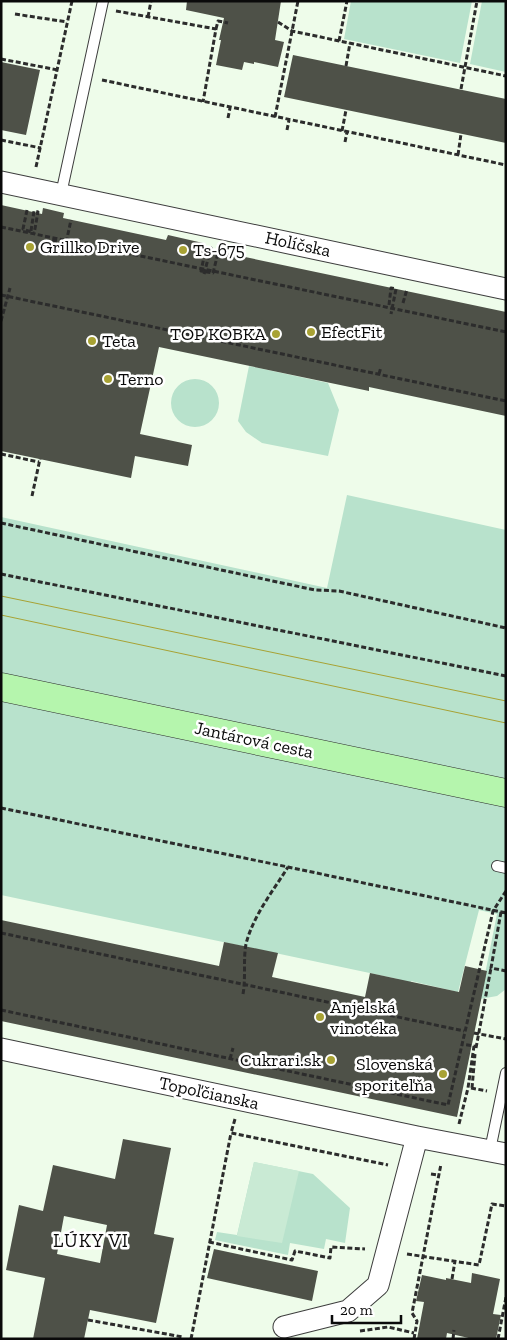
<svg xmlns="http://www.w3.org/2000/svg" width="507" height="1340" viewBox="0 0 507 1340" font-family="'Zilla Slab',serif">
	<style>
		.green { fill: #b8e2cc }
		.pitch { fill: #c9ead4 }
		.building { fill: #4e5148; fill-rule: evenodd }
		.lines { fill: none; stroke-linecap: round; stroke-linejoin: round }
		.lane-casing { stroke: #3d3d3d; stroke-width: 12 }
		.street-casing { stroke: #3d3d3d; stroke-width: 23 }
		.secondary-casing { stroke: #2c2c2c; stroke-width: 29 }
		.path { stroke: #2c2c2c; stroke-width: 3; stroke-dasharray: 5 2.5; stroke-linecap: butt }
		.lane { stroke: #fff; stroke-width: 10 }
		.street { stroke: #fff; stroke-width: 21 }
		.secondary { stroke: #b5f5ad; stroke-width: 28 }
		.tram { stroke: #a8a234; stroke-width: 1 }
		.poi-dot { fill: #a8a234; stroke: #fff; stroke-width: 2 }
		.labels { text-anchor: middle; stroke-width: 5; stroke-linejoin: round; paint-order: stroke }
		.street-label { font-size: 18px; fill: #0a0a0a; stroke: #fff }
		.poi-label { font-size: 18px; fill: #0a0a0a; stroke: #fff; text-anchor: start }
		.neighbourhood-label { font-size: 19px; letter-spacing: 1px; fill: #0a0a0a; stroke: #fff }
	</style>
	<rect width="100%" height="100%" fill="#eefcea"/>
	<!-- green -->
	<path class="green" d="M351 1H472L460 63 344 39Z
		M482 1H506V72L470 64Z
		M249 366 328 383 339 410 328 456 262 443 246 432 238 421Z
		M171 403a24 24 0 1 1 48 0a24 24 0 1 1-48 0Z
		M347 495 506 530V781L1 675V517L327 588Z
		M1 698 506 804V989L497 996 480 999 497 914 479 910 458 992 411 981 406 1006 398 979 1 895Z
		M254 1162 313 1174 350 1208 345 1243 326 1239 324 1249 290 1243 288 1255 215 1240 217 1232 237 1235Z"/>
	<!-- pitch -->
	<path class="pitch" d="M254 1162 299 1171 282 1243 237 1236Z"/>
	<!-- building -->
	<path class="building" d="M187 1H281L275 40 284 42 278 67 254 62V64L244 62 242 70 216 65 221 40H219L224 18 186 10Z
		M293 55 506 99V143L284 97Z
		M1 62 40 70 26 135 1 130Z
		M1 205 42 214 43 208 64 213 63 218 166 240 168 235 203 243 202 248 506 312V416L369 387V391L159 347 140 434 192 445 188 466 135 456 131 478 1 451Z
		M1 920 219 966 224 942 278 953 272 977 365 997 370 973 459 992 465 966 487 971 457 1117 1 1021Z
		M123 1139 171 1148 154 1234 174 1238 156 1323 90 1310 84 1339H33L45 1278 6 1270 19 1205 43 1211 53 1165 115 1179ZM64 1216 107 1225 100 1263 57 1254Z
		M214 1249 318 1271 312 1301 207 1278Z
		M472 1273 500 1279 493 1314 501 1315 496 1339H473L447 1333 446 1339H417L424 1302 416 1301 422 1275 446 1280V1278L471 1283Z"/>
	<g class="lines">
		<defs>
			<path id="lane" d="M61 194 103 1
				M497 866 506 868
				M490 1150 506 1073"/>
			<path id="street" d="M1 182 506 289
				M1 1049 417 1137 506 1154
				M284 1327 348 1311 378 1285 417 1137"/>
			<path id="secondary" d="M1 687 506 793"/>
		</defs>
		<!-- lane casing -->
		<use href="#lane" class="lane-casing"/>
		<!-- street casing -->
		<use href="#street" class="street-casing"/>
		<!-- secondary casing -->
		<use href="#secondary" class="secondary-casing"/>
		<!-- path -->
		<path class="path" d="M116 11 216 29 203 102
			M15 14 67 22
			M148 17 151 1
			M278 22 292 31 506 76
			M216 29 218 21 228 23
			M339 41 347 1
			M1 59 58 70
			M346 66 350 43
			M102 80 506 165
			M461 89 477 1
			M275 117 298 1
			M228 118 230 108
			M287 130 289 120
			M342 131 346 110
			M1 140 41 148
			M345 142 347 132
			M458 155 461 134
			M36 167 72 1
			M27 210 23 229 34 233
			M1 227 506 332
			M31 231 34 211 38 212 34 234
			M52 240 66 243 71 220
			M204 274 211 248H206L201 271 213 273 219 249
			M1 295 506 401
			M403 303 407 289
			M389 305 391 288 396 289 391 314
			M1 321 10 288
			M191 335 193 327
			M379 374 381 367
			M1 454 39 462
			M32 496 40 459
			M1 523 315 590 339 591 506 628
			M1 574 506 676
			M1 808 288 867 506 913
			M501 912 491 968 506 971
			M1 933 464 1031
			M243 994C246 978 243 960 246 944 253 916 273 891 288 867
			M1 1010 448 1105 493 911 506 891
			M474 1033 506 1039
			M476 1048 491 968
			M230 1059 233 1048
			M471 1088 487 1091
			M472 1088 475 1054
			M235 1119 231 1133 388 1165
			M459 1124 468 1088 474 1046 461 1044
			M431 1174 438 1175
			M209 1242 292 1260 295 1251 330 1258 331 1247 365 1249
			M407 1254 479 1265 492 1204 506 1206
			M452 1279 455 1261
			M88 1320 183 1337
			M360 1331 388 1327 414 1333
			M191 1339 231 1133
			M414 1339 417 1321 412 1313 441 1164
			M453 1339 454 1330
			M498 1339 506 1297"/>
		<!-- lane -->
		<use href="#lane" class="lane"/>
		<!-- street -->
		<use href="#street" class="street"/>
		<!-- secondary -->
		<use href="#secondary" class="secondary"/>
		<!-- tram -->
		<path class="tram" d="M1 596 506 701
			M1 615 506 723"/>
	</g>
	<!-- markers -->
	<g class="poi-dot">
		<circle cx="30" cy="247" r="5"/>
		<circle cx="183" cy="250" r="5"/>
		<circle cx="311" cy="332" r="5"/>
		<circle cx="276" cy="334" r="5"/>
		<circle cx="92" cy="341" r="5"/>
		<circle cx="108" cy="379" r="5"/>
		<circle cx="320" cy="1017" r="5"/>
		<circle cx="331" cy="1060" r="5"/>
		<circle cx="443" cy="1074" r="5"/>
	</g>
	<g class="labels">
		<!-- street labels -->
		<g class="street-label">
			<text transform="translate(298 244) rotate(12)" y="6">Holíčska</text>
			<text transform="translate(254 740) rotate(12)" y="6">Jantárová cesta</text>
			<text transform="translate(209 1093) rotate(12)" y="6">Topoľčianska</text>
		</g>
		<!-- poi labels -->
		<g class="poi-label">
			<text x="40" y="253">Grillko Drive</text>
			<text x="193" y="256">Ts-675</text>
			<text x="321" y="338">EfectFit</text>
			<text x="266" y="340" text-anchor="end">TOP KOBKA</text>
			<text x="102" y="347">Teta</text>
			<text x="118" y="385">Terno</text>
			<text x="330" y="1013">Anjelská<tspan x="330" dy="21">vinotéka</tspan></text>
			<text x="321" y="1066" text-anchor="end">Cukrari.sk</text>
			<text x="433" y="1070" text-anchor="end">Slovenská<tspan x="433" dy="21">sporiteľňa</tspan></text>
		</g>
		<!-- neighbourhood labels -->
		<g class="neighbourhood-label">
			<text x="91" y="1247">LÚKY VI</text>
		</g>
	</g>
	<!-- border -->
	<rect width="507" height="1340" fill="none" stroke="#0a0a0a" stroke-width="5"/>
	<!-- scale -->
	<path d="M332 1315v8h69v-8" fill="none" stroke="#0a0a0a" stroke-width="2.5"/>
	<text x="340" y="1315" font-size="15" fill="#0a0a0a" stroke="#ffffff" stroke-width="4" paint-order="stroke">20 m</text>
</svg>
